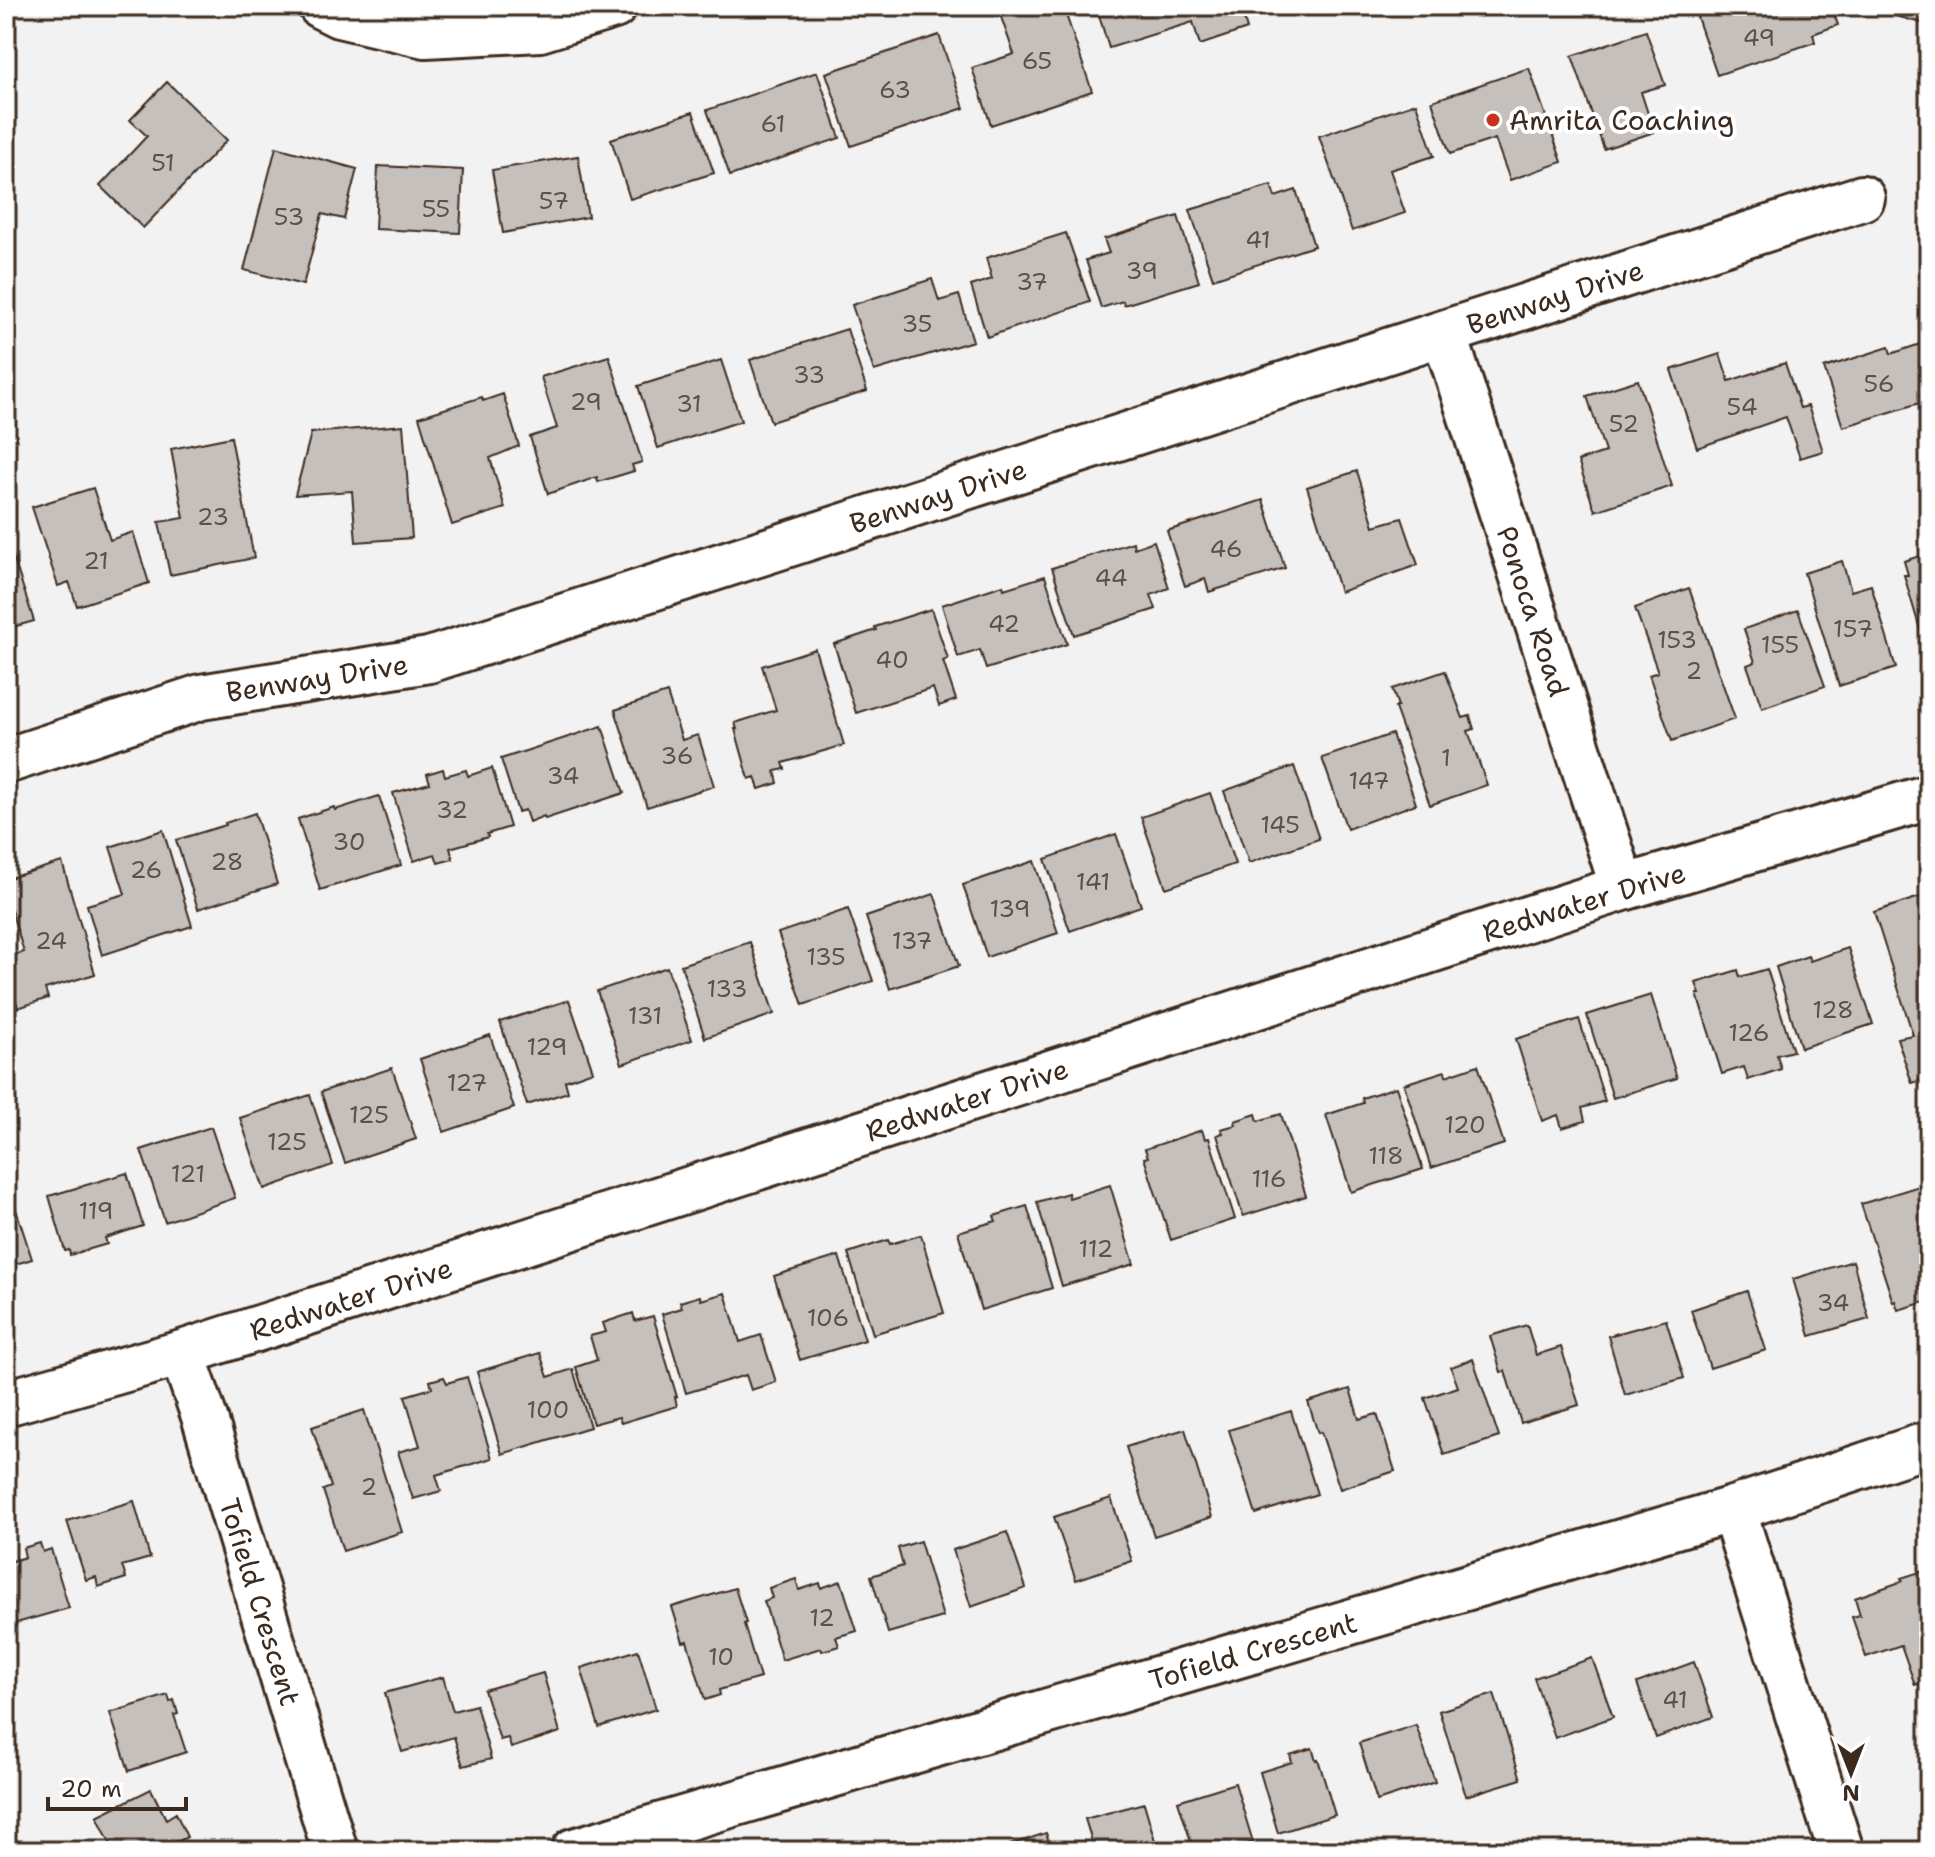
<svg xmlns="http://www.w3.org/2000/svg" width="1935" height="1857" viewBox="0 0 1935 1857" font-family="'Shantell Sans',sans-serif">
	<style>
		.building { fill: #c6c0bd; stroke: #3b2a1e; stroke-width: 2 }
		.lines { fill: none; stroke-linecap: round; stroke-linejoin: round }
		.minor-casing { stroke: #3b2a1e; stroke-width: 50 }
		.minor { stroke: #fff; stroke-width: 44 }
		.poi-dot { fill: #c8321e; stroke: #fff; stroke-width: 3 }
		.labels { text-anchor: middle; stroke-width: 8; stroke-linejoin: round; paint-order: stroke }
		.number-label { font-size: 24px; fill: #5e5046 }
		.poi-label { font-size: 28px; fill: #3b2a1e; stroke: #fff; text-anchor: start }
		.street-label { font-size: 28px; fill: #3b2a1e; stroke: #fff }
	</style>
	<rect width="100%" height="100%" fill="#f3f2f2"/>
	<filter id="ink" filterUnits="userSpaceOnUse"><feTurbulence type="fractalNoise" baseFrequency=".0125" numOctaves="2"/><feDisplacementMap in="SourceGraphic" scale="16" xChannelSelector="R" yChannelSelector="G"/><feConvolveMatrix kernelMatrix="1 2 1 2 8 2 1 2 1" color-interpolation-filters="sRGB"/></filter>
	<g filter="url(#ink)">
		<!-- building -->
		<path class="building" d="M1023 6H1063L1092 91 991 125 972 68 1014 54 1000 14Z
			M1096 6H1240L1247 29 1200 45 1193 22 1109 48Z
			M1719 6H1831L1838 25 1813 34 1815 42 1717 75 1696 14Z
			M1883 6H1929V25L1881 12Z
			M1646 31 1665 85 1641 92 1654 132 1604 149 1572 56Z
			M939 35 964 108 851 146 826 73Z
			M1529 68 1562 162 1510 180 1495 139 1450 154 1432 101Z
			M817 72 840 138 730 176 707 110Z
			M167 82 227 140 143 228 100 186 147 136 130 120Z
			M1416 103 1434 156 1390 170 1405 213 1352 231 1319 136Z
			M693 112 714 173 630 199 611 139Z
			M276 147 357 169 344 219 322 214 303 285 244 270Z
			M578 156 588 217 503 233 492 170Z
			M378 166 463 170 460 233 375 229Z
			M1271 185 1275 197 1296 190 1314 246 1213 279 1190 210Z
			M1178 216 1199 282 1124 305 1123 301 1101 308 1086 260 1109 253 1104 239Z
			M1066 233 1090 302 987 337 971 286 992 279 986 258Z
			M932 279 939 301 959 295 973 341 874 371 852 305Z
			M847 329 867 391 771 422 750 360Z
			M1929 341V400L1843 427 1824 368 1889 347 1891 354Z
			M1720 354 1729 381 1785 363 1800 408 1808 406 1823 451 1800 458 1786 417 1697 448 1671 370Z
			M609 356 642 462 632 465 634 471 598 482 597 477 548 494 530 437 557 428 541 377Z
			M721 360 741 421 658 448 638 386Z
			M1638 380 1672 486 1595 511 1578 461 1605 452 1587 396Z
			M503 394 519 446 490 458 505 508 452 525 419 417 482 397 483 401Z
			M403 425 412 538 356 542 352 491 295 495 311 433Z
			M231 437 254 558 170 575 159 522 184 518 171 449Z
			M1357 471 1374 526 1402 518 1418 565 1340 592 1307 487Z
			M93 488 110 540 133 532 149 583 77 606 69 582 58 586 32 507Z
			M1263 500 1285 568 1209 592 1205 579 1185 586 1167 531Z
			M6 535 34 621 6 629Z
			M1154 541 1169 588 1151 595 1156 609 1074 635 1052 568 1133 542 1134 548Z
			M1929 553V657H1928L1904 575H1908L1904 561Z
			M1842 561 1851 591 1871 585 1896 668 1839 686 1804 573Z
			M1045 576 1067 644 986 669 980 650 958 657 942 605 1003 585 1004 589Z
			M1689 588 1735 719 1672 741 1649 675 1658 672 1635 608Z
			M931 609 948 659 943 661 956 700 939 706 933 688 856 713 834 644 876 630 875 627Z
			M1798 610 1825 686 1762 708 1747 665 1755 662 1744 629Z
			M815 649 844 745 783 763 785 769 775 771 778 783 759 789 755 777 749 779 735 729H737L735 723 776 710 762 666Z
			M1445 671 1463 718 1470 716 1474 729 1468 731 1487 785 1430 805 1395 708 1398 706 1392 689Z
			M667 693 682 740 698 735 714 786 647 807 615 710Z
			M602 726 624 793 545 819 544 816 529 822 525 810 518 812 501 759Z
			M1392 734 1416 804 1347 829 1322 758Z
			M1294 766 1319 839 1249 863 1224 791Z
			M492 768 510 827 487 834 488 837 450 848 453 859 438 863 435 854 414 861 393 793 430 783 427 774 443 769 445 776 466 770 468 776Z
			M1210 793 1235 864 1166 888 1141 817Z
			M379 796 401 865 320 890 298 819 334 807 335 810Z
			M255 813 277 884 198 909 176 840 226 825 225 823Z
			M163 830 192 926 102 955 87 905 125 894 110 847Z
			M1116 834 1141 906 1070 931 1045 859Z
			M1034 861 1058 933 987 957 963 885Z
			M62 862 95 974 45 989 48 998 18 1008 6 968V957L24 952 6 894V879Z
			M934 894 959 966 890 989 866 917Z
			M1929 894V1032H1927L1929 1038V1078L1912 1083 1897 1038 1913 1035 1874 912Z
			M848 909 873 981 803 1005 778 933Z
			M750 942 774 1014 705 1038 681 965Z
			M1848 948 1873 1024 1801 1048 1776 967 1808 956 1810 961Z
			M667 967 692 1040 622 1064 597 991Z
			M1767 969 1793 1051 1777 1055 1781 1069 1748 1080 1744 1067 1722 1074 1697 994H1700L1696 983 1738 970 1740 977Z
			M1651 995 1677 1078 1613 1098 1587 1015Z
			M569 1000 593 1071 565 1081 568 1092 527 1105 500 1022Z
			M1579 1019 1605 1101 1582 1108 1585 1121 1562 1128 1558 1115 1542 1121 1516 1039Z
			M490 1035 514 1108 444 1132 420 1059Z
			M1478 1065 1504 1144 1431 1168 1404 1084 1445 1071 1446 1076Z
			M392 1068 416 1139 345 1163 321 1092Z
			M1396 1087 1423 1169 1351 1192 1326 1115 1363 1103 1362 1098Z
			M310 1095 333 1165 264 1189 240 1118Z
			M1256 1114 1258 1121 1281 1114 1306 1196 1243 1216 1217 1135 1223 1133 1221 1129 1236 1125 1235 1121Z
			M211 1127 235 1198 165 1222 141 1150Z
			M1202 1130 1205 1139 1209 1138 1235 1219 1171 1240 1144 1158 1148 1157 1145 1149Z
			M127 1173 143 1226 105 1238 107 1244 70 1255 69 1250 65 1251 49 1196Z
			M1929 1183V1301L1898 1310 1895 1301 1893 1302 1861 1204Z
			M1110 1185 1134 1264 1062 1286 1037 1202 1068 1193 1069 1198Z
			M11 1194 32 1259 6 1267V1195Z
			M1027 1206 1052 1288 981 1310 958 1232 996 1221 994 1216Z
			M921 1235 944 1313 873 1334 848 1253 888 1240 890 1244Z
			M839 1256 865 1340 800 1360 774 1276Z
			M1853 1261 1869 1319 1810 1336 1793 1279Z
			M1747 1291 1766 1350 1710 1368 1691 1310Z
			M725 1293 740 1342 761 1335 776 1382 751 1390 746 1375 686 1393 662 1314 682 1308 680 1302 700 1296 701 1300Z
			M633 1313 635 1321 653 1316 677 1397H675L677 1406 621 1423 619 1417 593 1424 576 1367 597 1360 590 1336 606 1332 603 1323Z
			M1666 1320 1684 1378 1625 1395 1608 1336Z
			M1527 1325 1536 1355 1561 1347 1579 1405 1521 1423 1505 1371 1501 1372 1490 1336Z
			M540 1353 548 1377 573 1369 590 1427 502 1454 477 1372Z
			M1473 1359 1499 1437 1444 1455 1425 1398 1458 1387 1451 1367Z
			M444 1377 447 1383 467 1377 492 1458 436 1475 441 1491 413 1499 398 1452 420 1446 405 1396 432 1388 430 1381Z
			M1350 1389 1359 1419 1377 1414 1395 1471 1340 1489 1321 1432 1318 1433 1308 1402Z
			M364 1410 402 1532 343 1551 323 1490 331 1487 312 1427Z
			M1291 1411 1317 1494 1256 1514 1229 1430Z
			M1185 1429 1212 1517 1154 1536 1126 1447Z
			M1111 1498 1132 1561 1076 1580 1054 1517Z
			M134 1501 150 1558 122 1566 126 1578 98 1587 96 1577 86 1580 67 1521Z
			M1007 1532 1026 1588 971 1607 953 1550Z
			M920 1541 943 1617 888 1633 871 1576 903 1566 898 1548Z
			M40 1543 43 1552 51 1549 69 1608 6 1626V1563L25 1557 23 1548Z
			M1929 1569V1680L1915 1685 1901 1645 1866 1657 1852 1617 1860 1615 1855 1598 1903 1581 1901 1578Z
			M796 1579 799 1590 820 1583 821 1588 841 1581 857 1631 836 1637 839 1646 822 1651 821 1648 782 1660 764 1601 772 1598 769 1588Z
			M735 1588 746 1623 744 1624 760 1678 719 1690 720 1695 705 1700 687 1641 683 1642 672 1607Z
			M638 1650 656 1709 599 1727 581 1668Z
			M1592 1658 1613 1717 1555 1738 1534 1678Z
			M1694 1662 1713 1717 1656 1738 1637 1683Z
			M543 1673 560 1732 511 1748 508 1738 500 1740 484 1690Z
			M443 1677 453 1711 476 1705 491 1759 463 1766 454 1737 402 1752 385 1693Z
			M1494 1694 1521 1779 1466 1796 1439 1711Z
			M168 1695 170 1702 174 1700 178 1714 174 1715 186 1752 129 1771 110 1713Z
			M1416 1725 1435 1782 1377 1801 1359 1743Z
			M1312 1748 1316 1760 1318 1759 1335 1815 1278 1833 1260 1772 1292 1762 1290 1755Z
			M1235 1783 1253 1842 1224 1851H1194L1178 1801Z
			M151 1789 166 1819 176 1813 187 1837 159 1851H114L97 1816Z
			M1144 1803 1158 1851H1095L1085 1819Z
			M1046 1833 1052 1851H992Z"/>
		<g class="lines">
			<defs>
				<path id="minor" d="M321 6 339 15 425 35 540 29 614 6
					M1444 333 1623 888
					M6 761 201 697 429 660 1862 198
					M182 1353 205 1419 335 1851
					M6 1403 182 1353 1623 888 1929 797
					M1733 1509 1841 1851
					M574 1851 1733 1509 1929 1444"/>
			</defs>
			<!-- minor casing -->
			<use href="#minor" class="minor-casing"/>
			<!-- minor -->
			<use href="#minor" class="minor"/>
		</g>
	</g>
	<!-- markers -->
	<circle class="poi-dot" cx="1493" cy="120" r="8"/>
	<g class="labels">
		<!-- number labels -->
		<g class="number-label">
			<text x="1759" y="46">49</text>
			<text x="1037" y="69">65</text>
			<text x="895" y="98">63</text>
			<text x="773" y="132">61</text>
			<text x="163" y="171">51</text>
			<text x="554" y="209">57</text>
			<text x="436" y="217">55</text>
			<text x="289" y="225">53</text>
			<text x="1258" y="248">41</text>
			<text x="1142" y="279">39</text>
			<text x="1032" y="290">37</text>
			<text x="917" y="332">35</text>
			<text x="809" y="383">33</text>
			<text x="1879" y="392">56</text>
			<text x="586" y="410">29</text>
			<text x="689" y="412">31</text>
			<text x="1742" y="415">54</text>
			<text x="1624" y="432">52</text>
			<text x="213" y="525">23</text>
			<text x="1226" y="557">46</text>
			<text x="96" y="569">21</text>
			<text x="1111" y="586">44</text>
			<text x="1004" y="632">42</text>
			<text x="1853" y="637">157</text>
			<text x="1677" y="648">153</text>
			<text x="1780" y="653">155</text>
			<text x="892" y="668">40</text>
			<text x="1694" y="679">2</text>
			<text x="677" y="764">36</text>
			<text x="1446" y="766">1</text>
			<text x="563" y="784">34</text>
			<text x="1369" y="789">147</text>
			<text x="452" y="818">32</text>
			<text x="1280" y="833">145</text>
			<text x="349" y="850">30</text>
			<text x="227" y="870">28</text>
			<text x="146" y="878">26</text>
			<text x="1093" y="890">141</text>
			<text x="1010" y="917">139</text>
			<text x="51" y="949">24</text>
			<text x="912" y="949">137</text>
			<text x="826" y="965">135</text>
			<text x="727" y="997">133</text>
			<text x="1833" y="1018">128</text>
			<text x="645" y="1024">131</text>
			<text x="1749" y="1041">126</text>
			<text x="547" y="1055">129</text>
			<text x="467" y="1091">127</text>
			<text x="369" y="1123">125</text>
			<text x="1465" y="1133">120</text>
			<text x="287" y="1150">125</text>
			<text x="1386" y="1164">118</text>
			<text x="188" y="1182">121</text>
			<text x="1269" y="1187">116</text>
			<text x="96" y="1219">119</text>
			<text x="1096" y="1257">112</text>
			<text x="1833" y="1311">34</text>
			<text x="828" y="1326">106</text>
			<text x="548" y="1418">100</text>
			<text x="369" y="1495">2</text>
			<text x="822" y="1626">12</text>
			<text x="721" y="1665">10</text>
			<text x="1675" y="1708">41</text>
		</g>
		<!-- poi labels -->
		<g class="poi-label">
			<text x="1509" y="130">Amrita Coaching</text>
		</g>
		<!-- street labels -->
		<g class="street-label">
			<text transform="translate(1555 297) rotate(-18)" y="10">Benway Drive</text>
			<text transform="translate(938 496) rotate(-18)" y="10">Benway Drive</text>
			<text transform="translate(1533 611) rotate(72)" y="10">Ponoca Road</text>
			<text transform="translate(317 678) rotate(-9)" y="10">Benway Drive</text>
			<text transform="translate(1584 902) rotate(-17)" y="10">Redwater Drive</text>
			<text transform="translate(967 1100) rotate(-18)" y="10">Redwater Drive</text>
			<text transform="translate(351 1299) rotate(-18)" y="10">Redwater Drive</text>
			<text transform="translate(260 1602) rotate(73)" y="10">Tofield Crescent</text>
			<text transform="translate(1253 1651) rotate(-16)" y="10">Tofield Crescent</text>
		</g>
	</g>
	<!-- margin -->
	<rect width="1935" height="1857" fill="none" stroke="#fff" stroke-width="32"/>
	<rect x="16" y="16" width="1903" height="1825" fill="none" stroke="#3b2a1e" stroke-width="3" filter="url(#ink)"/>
	<!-- north arrow -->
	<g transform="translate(1851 1773) rotate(180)" stroke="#ffffff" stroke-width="6" paint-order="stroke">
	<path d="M0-6L14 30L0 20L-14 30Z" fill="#3b2a1e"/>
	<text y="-12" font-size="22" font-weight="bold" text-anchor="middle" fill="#3b2a1e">N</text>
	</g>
	<!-- scale -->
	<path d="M48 1797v12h138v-12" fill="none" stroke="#3b2a1e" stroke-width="4"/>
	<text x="60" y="1797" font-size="24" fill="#3b2a1e" stroke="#ffffff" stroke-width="6" paint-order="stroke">20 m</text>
</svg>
